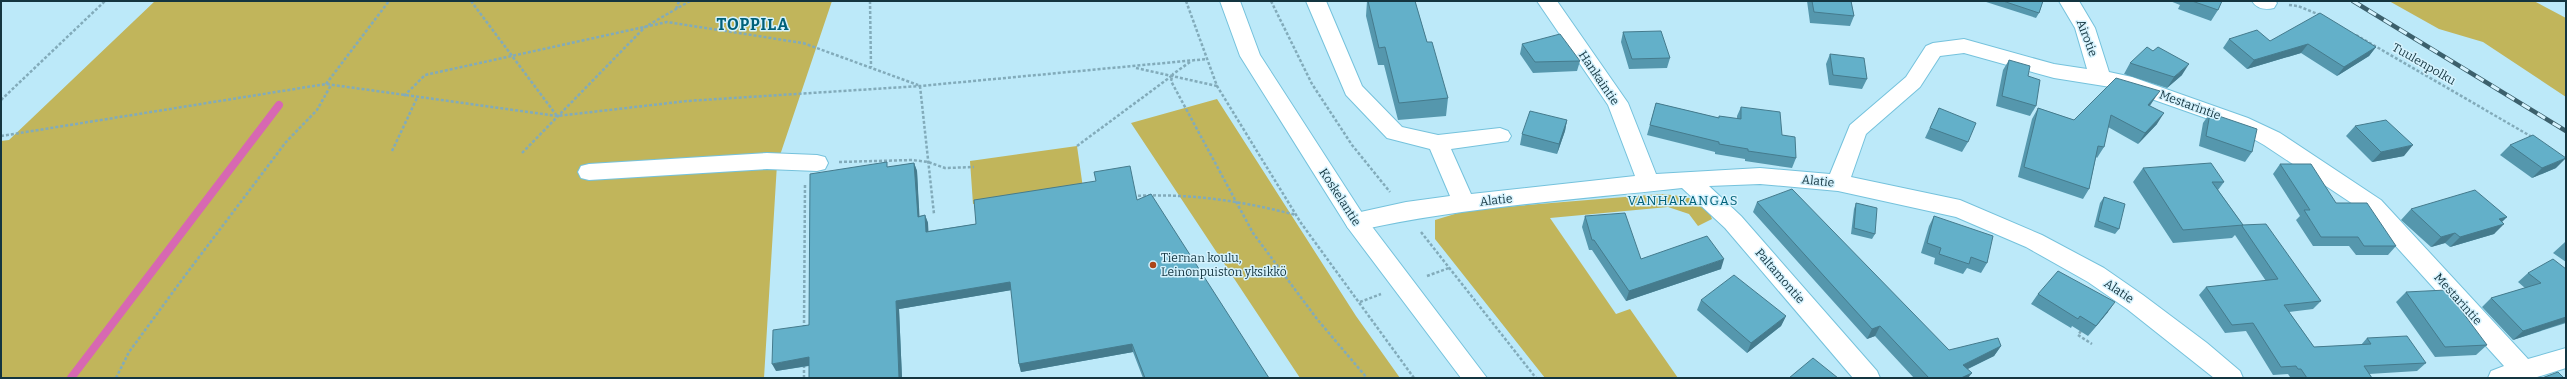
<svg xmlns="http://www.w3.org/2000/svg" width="2567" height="379" viewBox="0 0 2567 379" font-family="Bitter,serif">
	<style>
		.green { fill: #c1b55b }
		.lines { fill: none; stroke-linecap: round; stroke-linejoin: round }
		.stream { stroke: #d768b2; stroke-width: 8 }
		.minor-casing { stroke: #75c2dc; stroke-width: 2 }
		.major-casing { stroke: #75c2dc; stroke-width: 2 }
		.path { stroke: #82abba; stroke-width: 2.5; stroke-dasharray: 3 2; stroke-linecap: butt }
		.minor { fill: #fff; fill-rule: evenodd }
		.major { fill: #fff; fill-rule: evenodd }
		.rail-casing { stroke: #3c606c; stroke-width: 4.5 }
		.rail { stroke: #d6f3fe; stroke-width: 3; stroke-dasharray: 9; stroke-linecap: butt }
		.wall { fill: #5597ad }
		.shaded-wall { fill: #457b8d }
		.building { fill: #63b0c9; stroke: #457b8d }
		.poi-dot { fill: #ac4619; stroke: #d6f3fe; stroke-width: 1.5 }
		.labels { text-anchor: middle; stroke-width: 3; stroke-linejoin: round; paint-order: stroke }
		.street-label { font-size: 12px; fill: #143540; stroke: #d6f3fe }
		.poi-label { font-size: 12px; fill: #143540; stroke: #d6f3fe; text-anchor: start }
		.neighbourhood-label { font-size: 13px; letter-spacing: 1px; fill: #006179; stroke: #d6f3fe }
		.district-label { font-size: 16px; font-weight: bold; letter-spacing: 1px; fill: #006179; stroke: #d6f3fe }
	</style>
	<rect width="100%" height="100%" fill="#bce9f9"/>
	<!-- green -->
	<path class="green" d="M155 1H832L777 164 764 378H1V141L9 140Z
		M2389 1H2534L2566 18V97L2483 42 2439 29Z
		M1217 99 1356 316 1400 378H1300L1131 123Z
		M1077 146 1083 188 973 204 970 161Z
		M1661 194C1679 196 1706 196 1712 219L1698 226 1689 214 1668 207 1550 218 1616 314 1630 309 1678 378H1545L1435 239V220L1468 210Z"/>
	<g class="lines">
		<!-- stream -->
		<path class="stream" d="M71 378 279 105"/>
		<defs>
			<path id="minor" d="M1306 1H1326L1362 86 1402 127 1438 135 1500 128 1508 131 1511 136 1508 141 1451 149 1471 194 1635 176 1608 105 1537 1H1557L1628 103 1656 174 1760 168 1830 174 1850 125 1906 77 1926 46 1933 43 1964 39 2054 64 2087 69 2075 28 2059 1H2079L2095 28 2109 72 2132 77 2248 118 2280 133 2381 200 2528 359 2566 348V368L2534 378H2488L2491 371 2504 366 2365 212 2264 145 2234 128 2123 89 2054 78 1964 53 1940 56 1920 87 1866 134 1851 177 1960 200 2042 235 2104 268 2143 295 2207 343 2240 371 2243 378H2214L2127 309 2088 282 2026 247 1956 217 1838 191 1760 184 1709 186 1741 216 1877 371 1880 378H1853L1725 228 1682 188C1573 200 1463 207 1356 231L1348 228 1345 222 1348 216 1356 213 1406 202 1450 196 1430 149 1387 138 1346 95Z
				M2252 1H2275L2277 3 2274 8C2265 10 2257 9 2252 1Z
				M767 153 817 155 825 157 828 163 825 169 817 171 767 169 589 180 581 178 578 172 581 166 589 164Z"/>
			<path id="major" d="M1220 1H1240L1260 55 1364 216 1487 378H1461L1348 228 1240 56Z"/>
		</defs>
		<!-- minor casing -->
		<use href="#minor" class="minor-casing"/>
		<!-- major casing -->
		<use href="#major" class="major-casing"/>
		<!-- path -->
		<path class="path" d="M471 1 557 116
			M870 1 871 67
			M1186 1 1217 86 1301 223 1414 378
			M1271 1 1312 84 1352 145 1390 192
			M2289 5 2298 6 2320 15
			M676 9 679 1
			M2356 35 2532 137
			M1190 62 1173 74 1171 81 1253 233 1317 319 1367 378
			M1136 68 1217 86
			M326 84 389 1
			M920 86 934 214
			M404 96 425 75 667 22 803 43 918 85
			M1 100 105 1
			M1 136 326 84 557 116 687 101 920 86 1207 59
			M1077 146 1173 75
			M392 151 417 98
			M522 153 645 27 690 1
			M839 162 912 160 928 162 945 168 974 167
			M1133 196C1189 193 1242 201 1296 215
			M1421 232 1536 378
			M1427 276 1449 268
			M1360 302 1381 294
			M804 328 805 183
			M2081 331 2078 335 2092 344
			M804 365V378
			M116 378 129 352 184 277 286 142 317 110 331 85"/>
		<!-- minor -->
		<use href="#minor" class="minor"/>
		<!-- major -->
		<use href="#major" class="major"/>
		<defs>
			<path id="rail" d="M2353 1 2566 131"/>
		</defs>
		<!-- rail casing -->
		<use href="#rail" class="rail-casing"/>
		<!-- rail -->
		<use href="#rail" class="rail"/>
	</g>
	<!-- wall -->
	<path class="wall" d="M1367 1H1415L1427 42 1448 98 1446 116 1398 120 1384 65H1378L1366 16Z
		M1807 1H1851L1854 16 1850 26 1810 23Z
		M1983 1H2043L2039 13 2036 18Z
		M2170 1H2222L2218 10 2211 21 2178 9 2180 5Z
		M1623 32 1670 58 1667 68 1629 69 1621 42Z
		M2229 39 2270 41 2376 47 2369 56 2337 76 2301 53 2247 69 2223 48Z
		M1522 44 1580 61 1577 71 1533 73 1520 54Z
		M1830 54 1867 79 1862 89 1829 85 1826 64Z
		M2009 60 2028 76 2036 106 2030 116 1996 106 2003 70Z
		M2130 63 2182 75 2167 88 2124 74Z
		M2153 101 2150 106 2157 124 2138 144 2108 127 2104 147 2097 158 2096 157 2089 189 2083 199 2018 177 2032 119 2038 108 2074 120Z
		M1656 103 1719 118V116L1737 119V116L1741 107 1782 135 1796 158 1792 168 1745 161V159L1715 154V152L1647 135Z
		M1939 108 1968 142 1962 152 1925 138Z
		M2210 113 2252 152 2245 162 2199 146 2203 123Z
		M1567 120 1565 131 1557 154 1520 145 1522 134Z
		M2355 126 2404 156 2372 162 2346 136Z
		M2510 145 2556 168 2532 178 2500 155Z
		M914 163 917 171 919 216 925 215 928 223V231L1137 200 1269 378H1143L1133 352 1021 372 1019 364 1011 290 899 309 902 378H809V366L776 371 809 325 888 167Z
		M2280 164 2336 203 2396 246 2388 255H2356L2349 246H2313L2296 220 2300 216 2273 174Z
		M2143 168 2224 182 2218 190 2243 225H2242L2321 301 2313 309 2289 312 2314 347 2361 345 2367 338 2426 363 2417 371 2369 374 2372 378H2294L2293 377H2290L2288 374 2273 375 2246 331 2225 333 2199 295 2206 287 2266 281 2235 235 2232 238 2173 243 2133 182Z
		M2104 197 2119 229 2115 234 2094 227 2100 203Z
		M1757 202 1949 350 2001 346 1994 356 1968 369V378H1914L1875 336 1867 339 1753 212Z
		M1856 203 1875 234 1872 239 1851 234 1854 209Z
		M2411 209 2507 217 2502 222 2494 234 2450 247 2445 243 2431 247 2401 220Z
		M1585 216 1641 259 1721 269 1626 301 1592 250H1589L1582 227Z
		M1934 216 1987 263 1981 273 1967 268 1963 274 1934 264 1935 258 1921 253 1929 226Z
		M2566 241V262L2553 253 2564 243Z
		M2566 269V323L2513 340 2482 307 2491 298 2525 288 2518 282 2528 273Z
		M2406 292 2487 345 2476 355 2435 357 2396 302Z
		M2038 294 2108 312 2088 336 2072 326 2071 328 2031 304Z
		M1701 300 1786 316 1781 326 1747 353 1697 310Z"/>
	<!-- shaded-wall -->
	<path class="shaded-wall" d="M2308 44 2301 53 2247 69 2254 60Z
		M2376 47 2369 56 2337 76 2344 67Z
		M2189 64 2182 75 2167 88 2174 77Z
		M2160 91 2153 101 2141 115 2148 105Z
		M2164 113 2157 124 2138 144 2145 133Z
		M1567 120 1565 131 1557 154 1559 144Z
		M2413 145 2404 156 2372 162 2381 152Z
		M2566 158 2556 168 2532 178 2542 168Z
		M914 163 917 171 920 225 918 217Z
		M925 215 928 223 929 240 926 232Z
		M2507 217 2497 226 2504 224 2494 234 2450 247 2460 237 2499 219Z
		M2455 233 2445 243 2431 247 2441 237Z
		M1724 259 1721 269 1626 301 1629 291Z
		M1010 282 1012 290 899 309 902 378H899L896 301Z
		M2115 302 2108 312 2088 336 2096 326Z
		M1786 316 1781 326 1747 353 1751 343Z
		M2566 317V322L2513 340 2523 331Z
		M1880 326 1875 336 1867 339 1872 329Z
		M1132 344 1133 352 1021 372 1019 364Z
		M2001 346 1994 356 1957 374 1963 365Z
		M809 357 813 365 776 371 772 364Z
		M1972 373 1968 378H1961Z"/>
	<!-- building -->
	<path class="building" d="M1368 1H1415L1427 42H1432L1448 98 1399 103 1385 47 1379 48Z
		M1812 1H1851L1854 16 1814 12Z
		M2003 1H2043L2039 13Z
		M2192 1H2222L2218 10Z
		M2320 13 2376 47 2344 67 2308 44 2254 60 2229 39 2257 30 2270 41Z
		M1661 31 1670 58 1632 59 1623 32Z
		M1560 34 1580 61 1535 62 1522 44Z
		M2147 47 2153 51 2158 47 2189 64 2174 77 2130 63Z
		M1830 54 1864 58 1867 79 1833 75Z
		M2009 60 2030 66 2028 76 2040 80 2036 106 2002 96Z
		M2116 78 2160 91 2148 105 2164 113 2145 133 2111 115 2104 147 2098 146 2089 189 2024 167 2038 108 2074 120Z
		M1656 103 1719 118V116L1741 119V107L1780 112 1782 135 1795 137 1796 158 1748 151V149L1719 144V142L1650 125Z
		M1939 108 1976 123 1968 142 1930 128Z
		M1530 111 1567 120 1559 144 1522 134Z
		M2210 113 2257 129 2252 152 2206 136Z
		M2386 120 2413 145 2381 152 2355 126Z
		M2533 135 2566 158 2542 168 2510 145Z
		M887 162V167L914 163 918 217 925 215 926 232 976 224 974 200 1096 181 1094 172 1130 166 1137 200 1151 194 1269 378H1145L1132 344 1019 364 1010 282 896 301 899 378H809V357L772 364 773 330 809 325 810 174Z
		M2211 163 2224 182H2212L2243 225 2183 230 2143 168Z
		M2280 164H2311L2336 203H2367L2396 246H2364L2358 237H2321L2304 210H2310Z
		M1792 189 1949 350 1998 338 2001 346 1963 365 1972 373 1961 378H1929L1880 326 1872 329 1757 202Z
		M2475 190 2507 217 2499 219 2504 224 2460 237 2455 233 2441 237 2411 209Z
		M2104 197 2125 204 2119 229 2098 221Z
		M1856 203 1877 208 1875 234 1854 228Z
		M1625 213 1641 259 1707 236 1724 259 1629 291 1594 240H1592L1585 216Z
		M1934 216 1993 236 1987 263 1971 257 1969 264 1939 254 1941 248 1927 243Z
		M2266 224 2321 301 2284 305 2314 347 2371 344 2367 338 2407 336 2426 363 2364 366 2372 378H2307L2301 369H2298L2296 366 2281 367 2253 323 2232 325 2206 287 2278 279 2242 226V225Z
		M2553 259 2566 269V317L2523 331 2491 298 2541 283 2528 273Z
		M2058 271 2115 302 2096 326 2080 316 2078 319 2038 294Z
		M1734 275 1786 316 1751 343 1701 300Z
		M2446 290 2487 345 2445 347 2406 292Z
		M1813 358 1838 378H1789Z
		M2558 372 2564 378H2542Z"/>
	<!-- markers -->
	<circle class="poi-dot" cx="1153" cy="265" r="4"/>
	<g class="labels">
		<!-- street labels -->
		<g class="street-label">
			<text transform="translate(2087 38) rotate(69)" y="4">Airotie</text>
			<text transform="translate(2424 64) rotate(30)" y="4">Tuulenpolku</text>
			<text transform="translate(1599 78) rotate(56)" y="4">Hankaintie</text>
			<text transform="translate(2190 105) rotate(20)" y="4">Mestarintie</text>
			<text transform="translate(1818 181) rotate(6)" y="4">Alatie</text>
			<text transform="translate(1340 197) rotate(57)" y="4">Koskelantie</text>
			<text transform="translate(1496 200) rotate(-6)" y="4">Alatie</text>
			<text transform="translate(1780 276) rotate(49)" y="4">Paltamontie</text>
			<text transform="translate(2119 291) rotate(34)" y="4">Alatie</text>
			<text transform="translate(2458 299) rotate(48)" y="4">Mestarintie</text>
		</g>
		<!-- poi labels -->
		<g class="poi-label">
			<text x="1161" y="262">Tiernan koulu,<tspan x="1161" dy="14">Leinonpuiston yksikkö</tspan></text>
		</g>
		<!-- neighbourhood labels -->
		<g class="neighbourhood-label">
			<text x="1683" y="205">VANHAKANGAS</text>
		</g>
		<!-- district labels -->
		<g class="district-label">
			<text x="753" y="30">TOPPILA</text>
		</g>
	</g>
	<!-- border -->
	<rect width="2567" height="379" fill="none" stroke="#143540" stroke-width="4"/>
</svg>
